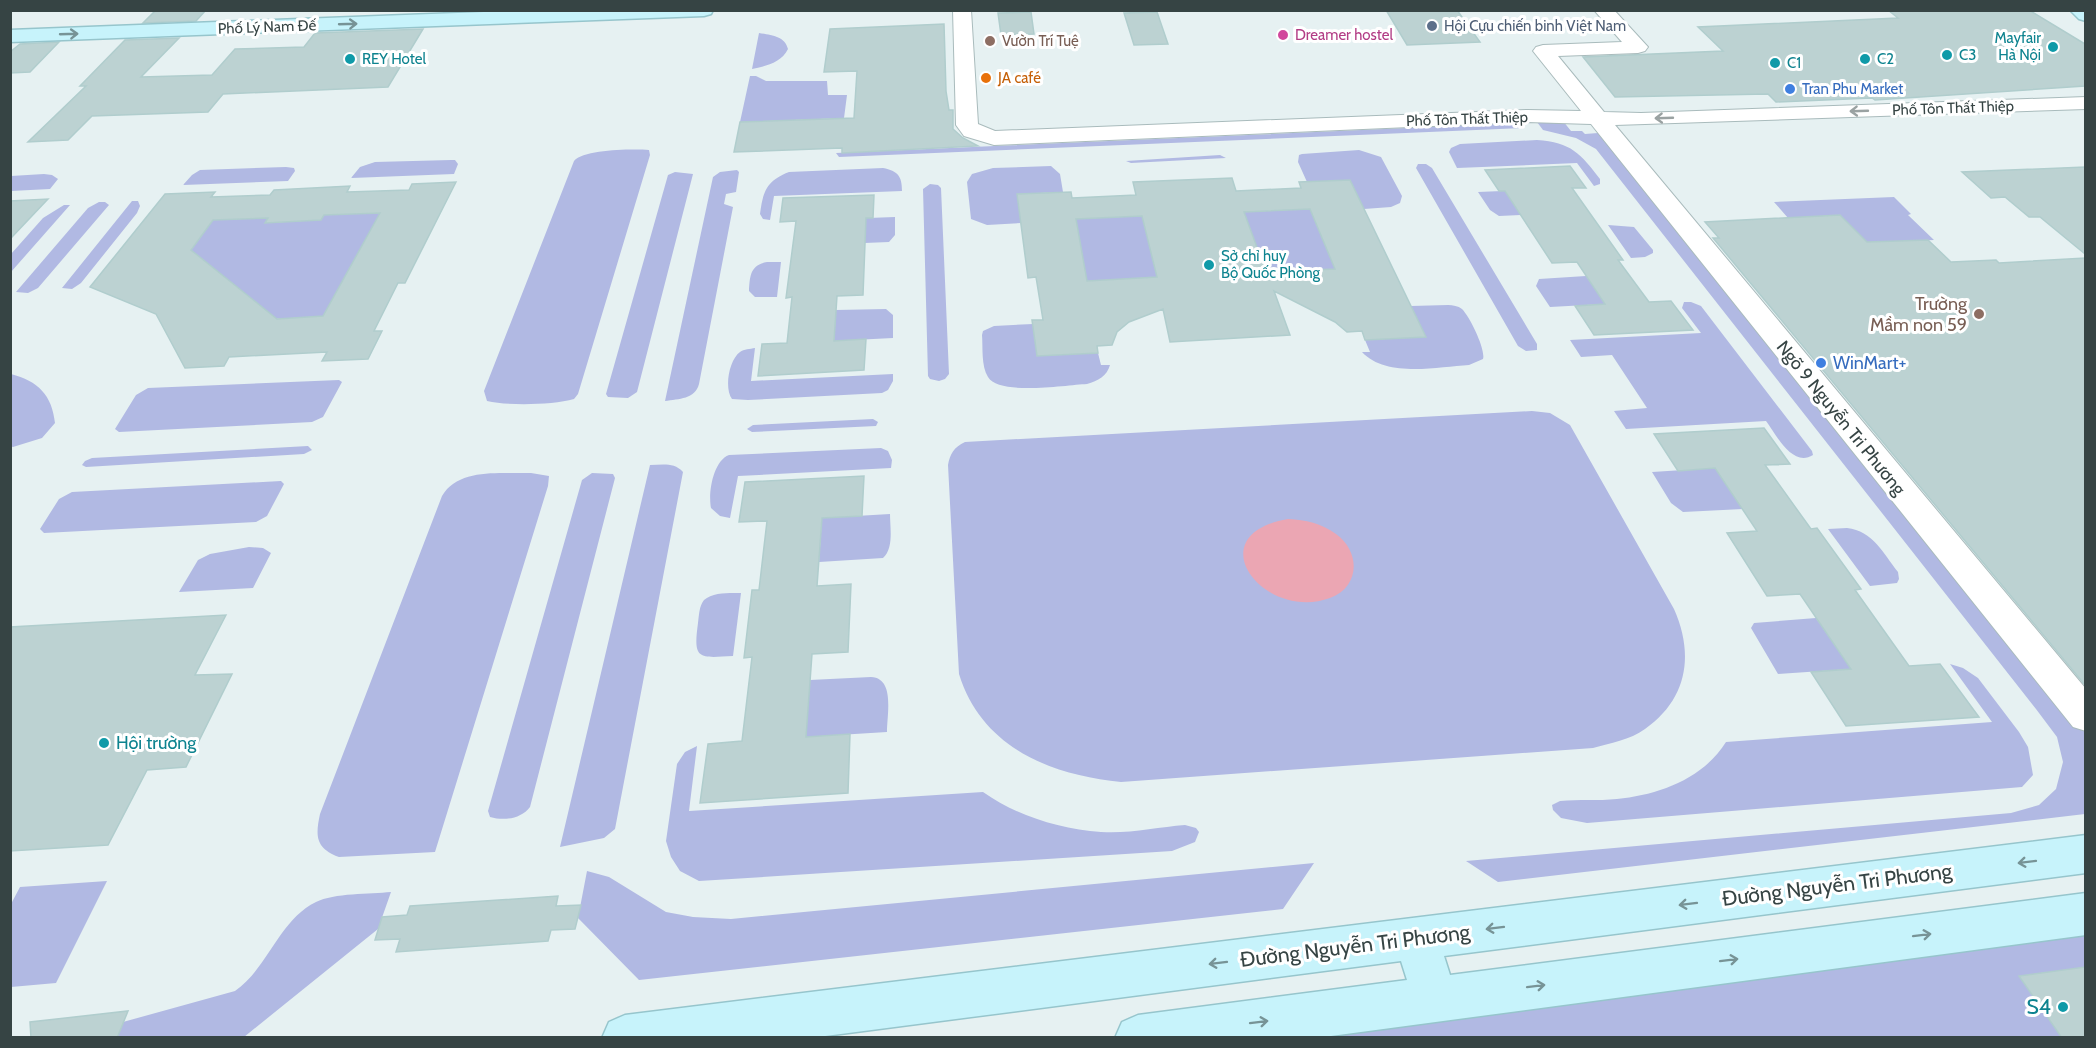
<svg xmlns="http://www.w3.org/2000/svg" width="2096" height="1048" viewBox="0 0 2096 1048" font-family="Cabin,sans-serif">
	<style>
		.green { fill: #b1b9e3 }
		.water { fill: #eba6b3 }
		.building { fill: #bcd2d2; stroke: #b0cdcd; stroke-width: 1.5; fill-rule: evenodd }
		.lines { fill: none; stroke-linecap: round; stroke-linejoin: round }
		.street-casing { stroke: #a9bbbc; stroke-width: 2 }
		.secondary-casing { stroke: #96c5cc; stroke-width: 3 }
		.street { fill: #fff; fill-rule: evenodd }
		.secondary { fill: #c7f3fb; fill-rule: evenodd }
		.oneway { stroke: #779396 }
		.oneway2 { stroke: #9aa2a2 }
		.service-dot { fill: #5c6f8a; stroke: #fff; stroke-width: 2 }
		.hotel-dot { fill: #d1479c; stroke: #fff; stroke-width: 2 }
		.education-dot { fill: #8d6e63; stroke: #fff; stroke-width: 2 }
		.culture-dot { fill: #0f9aa8; stroke: #fff; stroke-width: 2 }
		.food-dot { fill: #e8710a; stroke: #fff; stroke-width: 2 }
		.shop-dot { fill: #3f7fe0; stroke: #fff; stroke-width: 2 }
		.labels { text-anchor: middle; stroke-width: 6; stroke-linejoin: round; paint-order: stroke }
		.far-service-label { font-size: 15px; fill: #4e5e75; stroke: #fff; text-anchor: start }
		.far-street-label { font-size: 15px; fill: #364444; stroke: #fff }
		.far-hotel-label { font-size: 15px; fill: #b23c85; stroke: #fff; text-anchor: start }
		.far-culture-label { font-size: 15px; fill: #0d838f; stroke: #fff; text-anchor: start }
		.far-education-label { font-size: 15px; fill: #785e54; stroke: #fff; text-anchor: start }
		.far-food-label { font-size: 15px; fill: #c56008; stroke: #fff; text-anchor: start }
		.far-shop-label { font-size: 15px; fill: #366cbe; stroke: #fff; text-anchor: start }
		.education-label { font-size: 18px; fill: #785e54; stroke: #fff; text-anchor: end }
		.shop-label { font-size: 18px; fill: #366cbe; stroke: #fff; text-anchor: start }
		.street-label { font-size: 18px; fill: #364444; stroke: #fff }
		.culture-label { font-size: 18px; fill: #0d838f; stroke: #fff; text-anchor: start }
		.near-street-label { font-size: 21px; fill: #364444; stroke: #fff }
		.near-culture-label { font-size: 21px; fill: #0d838f; stroke: #fff; text-anchor: end }
	</style>
	<rect width="100%" height="100%" fill="#e6f1f2"/>
	<!-- green -->
	<path class="green" d="M759 33C771 35 785 36 788 49 781 63 766 66 752 69Z
		M750 76H756L766 81H827L828 95H847L844 118 740 122Z
		M1563 121 1571 131H1582L1585 134 1598 133 2085 729V814L1498 882 1466 861 2011 813 2039 805 2056 789 2063 762 2057 737 2036 709 1596 149 1576 138 1543 130 1537 122Z
		M1520 123 1523 128 839 157 836 153Z
		M1537 140C1571 142 1581 154 1600 179V184L1594 186 1577 163 1457 168 1449 152 1451 148 1460 144Z
		M649 150 650 155 578 394 574 399C552 405 509 406 487 401L484 391 574 161C584 149 633 149 649 150Z
		M1359 150 1381 157 1402 196 1400 203 1391 207 1364 209 1350 180 1307 182 1298 162 1299 155 1302 154Z
		M1220 155 1226 158 1131 163 1126 161Z
		M451 160H455L458 164 454 174 351 178 360 167 375 162Z
		M1418 164H1426L1432 168 1537 344V350L1526 351 1518 346 1416 168Z
		M1051 166 1060 174 1063 192 1018 194 1021 223 987 225 971 219 967 182 972 174 993 168Z
		M286 167 294 168 295 171 288 181 183 185 192 175 200 170Z
		M883 168C898 171 902 176 902 191L774 196 770 220 763 219 760 214C763 192 766 181 789 172Z
		M737 170 739 172 736 192 726 194 724 204 733 207 699 384C695 399 679 399 665 401L713 177 720 172Z
		M675 172 693 174 637 392 628 398 608 397 606 394 668 175Z
		M44 174 52 175 58 179 50 189 11 191V176Z
		M930 184 938 185 941 188 949 374 945 379 939 381 930 379 928 376 923 189Z
		M1528 190 1544 214 1499 216 1490 210 1478 192Z
		M1894 197 1911 214 1908 215 1934 240 1866 243 1788 218 1774 202Z
		M132 201H138L140 206 137 213 81 283 72 289 62 288Z
		M99 202H105L109 205 38 288 28 293 16 292 88 208Z
		M64 205H70L11 272V254L43 218Z
		M1310 209 1335 269 1266 272 1244 212Z
		M390 212 334 316 249 320 182 263 213 220 268 218 265 223 321 220 324 215Z
		M1142 216 1157 277 1087 281 1076 219Z
		M895 217V235L889 242 840 244 842 219Z
		M1608 225 1634 227 1653 250V253L1645 257 1631 258Z
		M767 262H781L777 297H755L749 291C750 276 750 265 767 262Z
		M1586 276 1605 304 1550 307 1536 286 1539 279Z
		M1684 302H1691L1701 306 1812 451 1813 455C1792 468 1776 434 1766 421L1626 429 1614 411 1647 408 1612 355 1581 357 1570 340 1701 333 1682 308Z
		M1448 305C1453 305 1458 306 1462 309 1470 317 1486 350 1483 359L1469 365C1437 367 1386 378 1362 352H1370L1365 340 1426 337 1411 306Z
		M886 309 893 315V338L834 341 836 310Z
		M1033 324 1037 356 1098 353 1101 365H1110C1107 376 1098 381 1087 384 1066 385 999 396 988 377 981 366 983 347 982 335L983 331 994 326Z
		M755 348 751 381 893 374V381L888 390 882 393 748 400 732 399C724 388 729 360 740 352 744 349 750 349 755 348Z
		M11 374C38 381 52 395 55 423L42 438 13 447 10 446Z
		M339 380 342 382 323 417 312 422 119 432 115 429 136 395 148 388Z
		M1532 411 1550 413 1570 425 1674 609C1694 654 1688 699 1645 729 1630 740 1610 743 1593 748L1121 782C1051 775 982 748 959 674L948 465C950 454 954 447 965 442Z
		M873 419 878 422 876 426 752 432 747 429 753 425Z
		M308 446 312 450 304 454 86 467 82 465 85 461 92 458Z
		M881 448 888 451 892 460 891 468 738 476 730 518 720 516 711 508C708 493 713 461 729 455Z
		M650 465C662 465 674 462 683 472L615 829 604 838 560 847Z
		M1715 468 1743 509 1683 512 1671 503 1652 472Z
		M531 473 549 476 548 486 435 852 339 857C316 848 315 837 320 814L442 496C459 467 502 474 531 473Z
		M592 473 613 474 615 478 530 807C521 819 504 821 490 817L488 811 582 480Z
		M281 481 284 484 267 516 256 522 44 533 40 529 59 499 72 492Z
		M890 514C890 528 894 548 883 558L819 562 822 518Z
		M1847 528C1873 531 1883 553 1898 572L1899 579 1897 583 1870 586 1828 529Z
		M249 547 263 548 271 553 253 588 179 592 198 560 210 554Z
		M741 593 733 656C698 658 693 660 698 623 699 616 699 606 704 600 713 592 730 593 741 593Z
		M1816 618 1851 669 1778 674 1751 628 1754 623Z
		M1950 664 1963 668 1978 678 2019 732 2028 747 2033 775 2022 787 1587 823 1561 818 1553 810 1552 805 1560 801C1579 799 1598 801 1617 799 1658 795 1703 779 1726 742L1992 722Z
		M871 677C895 678 887 714 887 732L806 737 810 680Z
		M697 746 689 811 983 792C1017 816 1059 829 1101 832 1129 834 1158 827 1185 825L1196 828 1199 832 1195 842 1172 851 699 881 680 871 671 857 666 841 677 764 685 752Z
		M1314 863 1283 909 639 980 578 918 587 871 609 877 666 912 693 917 731 919Z
		M107 881 56 983 11 987V904L20 887Z
		M391 892 378 929 244 1037 114 1038 123 1022 235 991C268 968 279 920 316 902 334 893 370 894 391 892Z
		M2085 933V1037H1285Z"/>
	<!-- water -->
	<path class="water" d="M1288 519C1306 520 1321 523 1336 534 1361 552 1360 587 1330 598 1264 622 1196 535 1288 519Z"/>
	<!-- building -->
	<path class="building" d="M206 10 196 21 143 23 155 11Z
		M1386 10H1457L1480 42 1407 45Z
		M1888 10H2029L2085 44V86L1875 100 1872 98 1776 102 1768 94 1615 97 1583 57 1723 51 1698 27 1898 18Z
		M1031 12 1034 34 1001 35 998 13Z
		M1157 12 1168 44 1134 45 1124 13Z
		M944 24 946 91 949 110H953V129L963 138 978 146 842 153V148L734 152 740 122 854 118 857 71 824 72 830 29Z
		M423 29 388 87 223 94 208 112 92 116 68 140 28 142 86 86H80L125 40 179 38 141 77 212 75 235 49 304 47 315 33Z
		M59 42 30 72 10 73V52L20 44Z
		M1570 166 1586 188H1572L1623 260H1618L1649 302 1671 301 1693 330 1594 335 1575 306 1605 304 1577 262 1552 263 1505 191H1499L1485 170Z
		M2085 167V254L2040 217H2029L2005 197 1991 198 1962 172Z
		M1232 178 1236 191 1301 188 1299 182 1350 180 1426 337 1365 340 1362 331 1347 332 1335 322 1274 291 1290 335 1170 342 1163 309 1129 322 1117 332 1112 345 1097 346 1098 353 1037 356 1032 320H1043L1036 277 1028 278 1017 194 1071 192 1072 198 1136 195 1133 182ZM1310 209 1335 269 1266 272 1244 212ZM1142 216 1157 277 1087 281 1076 219Z
		M456 182 405 283H398L374 331H382L368 359 322 361 327 352 229 357 224 366 185 368 156 314 90 287 165 194 215 192 211 197 270 195 274 190 350 186 347 192 409 190 412 184ZM380 213 323 316 277 319 191 250 213 220 268 218 265 223 321 220 324 215Z
		M874 195 873 218H866L863 295 837 296 834 341 866 339 864 370 758 376 762 344 787 343 792 297 786 298 796 221 780 222 783 198Z
		M48 199 10 239V201Z
		M1840 215 1867 242 1928 240 1951 262 1996 260 1999 263 2085 258V685L1713 238H1719L1705 222Z
		M1764 428 1790 464 1765 465 1811 529 1817 528 1861 589 1855 590 1909 666 1940 664 1979 717 1846 726 1811 672 1851 669 1800 594 1767 596 1727 533 1757 531 1715 468 1678 471 1654 434Z
		M864 476 862 516 822 518 817 586 851 584 848 652 812 654 806 737 850 734 848 793 700 803 708 744 742 741 752 657 744 658 752 590H759L767 521 739 522 745 482Z
		M226 615 195 675 232 674 186 767 147 770 108 845 10 851V627Z
		M558 896 556 906 581 905 575 929 551 930 548 941 396 952 400 939 375 940 382 917 407 915 410 906Z
		M2085 967V1038H2062L2019 976Z
		M128 1011 117 1038H31L30 1022Z"/>
	<g class="lines">
		<defs>
			<path id="street" d="M953 10H971L978 124 995 131 1527 110 1581 111 1533 51 1536 47 1543 45 1622 42 1594 10H1614L1648 47 1645 51 1638 53 1558 56 1604 112 1641 113 2086 97V109L1615 125 2086 689V731L2073 727 1591 124 1527 122 994 145 964 136 956 125Z"/>
			<path id="secondary" d="M534 10H713L711 14 704 16 10 42V30Z
				M2070 10H2086V21L2079 19Z
				M2086 835V873L1444 956 1450 975 2086 893V935L1316 1038H1115L1122 1022 1138 1015 1407 980 1401 961 810 1038H602L609 1022 625 1015Z"/>
		</defs>
		<!-- street casing -->
		<use href="#street" class="street-casing"/>
		<!-- secondary casing -->
		<use href="#secondary" class="secondary-casing"/>
		<!-- street -->
		<use href="#street" class="street"/>
		<!-- secondary -->
		<use href="#secondary" class="secondary"/>
	</g>
	<!-- one-way arrows -->
	<defs><path id="oneway-shaft" d="M-6 0H5M1.5-3L5.5 0L1.5 3" fill="none" stroke-width="1.6" stroke-linecap="round" stroke-linejoin="round" transform="scale(1.5)"/></defs>
	<g class="oneway">
		<use href="#oneway-shaft" transform="translate(348 24) rotate(-2)"/>
		<use href="#oneway-shaft" transform="translate(69 34) rotate(-2)"/>
		<use href="#oneway-shaft" transform="translate(2027 862) rotate(173)"/>
		<use href="#oneway-shaft" transform="translate(1688 904) rotate(173)"/>
		<use href="#oneway-shaft" transform="translate(1495 928) rotate(173)"/>
		<use href="#oneway-shaft" transform="translate(1922 935) rotate(-7)"/>
		<use href="#oneway-shaft" transform="translate(1729 960) rotate(-7)"/>
		<use href="#oneway-shaft" transform="translate(1218 963) rotate(173)"/>
		<use href="#oneway-shaft" transform="translate(1536 986) rotate(-7)"/>
		<use href="#oneway-shaft" transform="translate(1259 1022) rotate(-7)"/>
	</g>
	<g class="oneway2">
		<use href="#oneway-shaft" transform="translate(1859 111) rotate(178)"/>
		<use href="#oneway-shaft" transform="translate(1664 118) rotate(178)"/>
	</g>
	<!-- markers -->
	<circle class="service-dot" cx="1432" cy="26" r="6"/>
	<circle class="hotel-dot" cx="1283" cy="35" r="6"/>
	<g class="education-dot">
		<circle cx="990" cy="41" r="6"/>
		<circle cx="1979" cy="314" r="6"/>
	</g>
	<g class="culture-dot">
		<circle cx="2053" cy="47" r="6"/>
		<circle cx="1947" cy="55" r="6"/>
		<circle cx="350" cy="59" r="6"/>
		<circle cx="1865" cy="59" r="6"/>
		<circle cx="1775" cy="63" r="6"/>
		<circle cx="1209" cy="265" r="6"/>
		<circle cx="104" cy="743" r="6"/>
		<circle cx="2063" cy="1007" r="6"/>
	</g>
	<circle class="food-dot" cx="986" cy="78" r="6"/>
	<g class="shop-dot">
		<circle cx="1790" cy="89" r="6"/>
		<circle cx="1821" cy="363" r="6"/>
	</g>
	<g class="labels">
		<!-- far-service labels -->
		<g class="far-service-label">
			<text x="1444" y="31">Hội Cựu chiến binh Việt Nam</text>
		</g>
		<!-- far-street labels -->
		<g class="far-street-label">
			<text transform="translate(267 27) rotate(-2)" y="5">Phố Lý Nam Đế</text>
			<text transform="translate(1953 108) rotate(-2)" y="5">Phố Tôn Thất Thiệp</text>
			<text transform="translate(1467 119) rotate(-2)" y="5">Phố Tôn Thất Thiệp</text>
		</g>
		<!-- far-hotel labels -->
		<g class="far-hotel-label">
			<text x="1295" y="40">Dreamer hostel</text>
		</g>
		<!-- far-culture labels -->
		<g class="far-culture-label">
			<text x="2041" y="43" text-anchor="end">Mayfair<tspan x="2041" dy="17">Hà Nội</tspan></text>
			<text x="1959" y="60">C3</text>
			<text x="362" y="64">REY Hotel</text>
			<text x="1877" y="64">C2</text>
			<text x="1787" y="68">C1</text>
			<text x="1221" y="261">Sở chỉ huy<tspan x="1221" dy="17">Bộ Quốc Phòng</tspan></text>
		</g>
		<!-- far-education labels -->
		<g class="far-education-label">
			<text x="1002" y="46">Vườn Trí Tuệ</text>
		</g>
		<!-- far-food labels -->
		<g class="far-food-label">
			<text x="998" y="83">JA café</text>
		</g>
		<!-- far-shop labels -->
		<g class="far-shop-label">
			<text x="1802" y="94">Tran Phu Market</text>
		</g>
		<!-- education labels -->
		<g class="education-label">
			<text x="1967" y="310">Trường<tspan x="1967" dy="21">Mầm non 59</tspan></text>
		</g>
		<!-- shop labels -->
		<g class="shop-label">
			<text x="1833" y="369">WinMart+</text>
		</g>
		<!-- street labels -->
		<g class="street-label">
			<text transform="translate(1841 418) rotate(51)" y="6">Ngõ 9 Nguyễn Tri Phương</text>
		</g>
		<!-- culture labels -->
		<g class="culture-label">
			<text x="116" y="749">Hội trường</text>
		</g>
		<!-- near-street labels -->
		<g class="near-street-label">
			<text transform="translate(1837 885) rotate(-7)" y="7">Đường Nguyễn Tri Phương</text>
			<text transform="translate(1355 946) rotate(-7)" y="7">Đường Nguyễn Tri Phương</text>
		</g>
		<!-- near-culture labels -->
		<g class="near-culture-label">
			<text x="2051" y="1014">S4</text>
		</g>
	</g>
	<!-- border -->
	<rect width="2096" height="1048" fill="none" stroke="#364444" stroke-width="24"/>
</svg>
